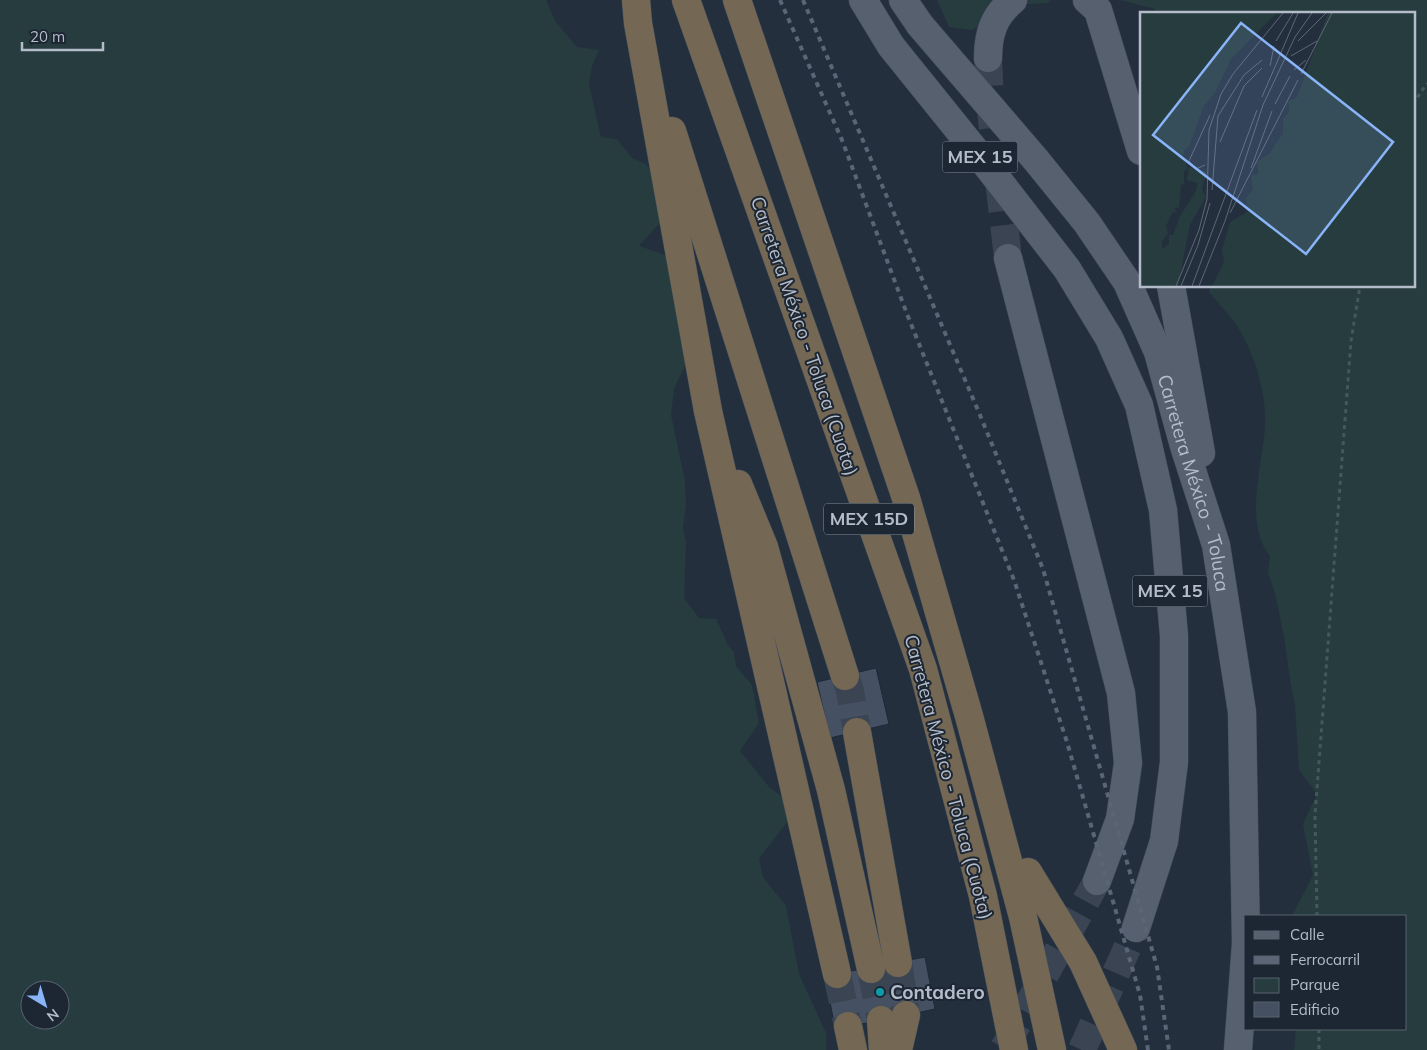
<svg xmlns="http://www.w3.org/2000/svg" width="1427" height="1050" viewBox="0 0 1427 1050" font-family="Mulish,sans-serif">
	<style>
		.green { fill: #263c3f; fill-rule: evenodd }
		.building { fill: #455162; stroke: #1f2835 }
		.lines { fill: none; stroke-linecap: round; stroke-linejoin: round }
		.major-tunnel { stroke: #3a4453; stroke-width: 28; stroke-dasharray: 28 14; stroke-linecap: butt }
		.highway-tunnel { stroke: #3a4453; stroke-width: 28; stroke-dasharray: 28 14; stroke-linecap: butt }
		.major-casing { stroke: #414a57; stroke-width: 29 }
		.highway-casing { stroke: #434c59; stroke-width: 29 }
		.path { stroke: #44595c; stroke-width: 3; stroke-dasharray: 4 4; stroke-linecap: butt }
		.major { stroke: #56606e; stroke-width: 28 }
		.highway { stroke: #746855; stroke-width: 28 }
		.rail { stroke: #5a6575; stroke-width: 4; stroke-dasharray: 5 5; stroke-linecap: butt }
		.major-bridge-casing { stroke: #414a57; stroke-width: 29; stroke-linecap: butt }
		.major-bridge { stroke: #56606e; stroke-width: 28 }
		.culture-dot { fill: #0f9aa8; stroke: #1d2633; stroke-width: 2 }
		.labels { text-anchor: middle; stroke-width: 4; stroke-linejoin: round; paint-order: stroke }
		.shield { fill: #1d2633; stroke: #878f9c; stroke-width: 1 }
		.shield-label { font-size: 18px; font-weight: bold; fill: #b4bcc9 }
		.street-label { font-size: 19px; fill: #b4bcc9; stroke: #1d2633 }
		.poi-label { font-size: 19px; font-weight: bold; fill: #b4bcc9; stroke: #1d2633; text-anchor: start }
		.inset-road { fill: none; stroke: #5e6776; stroke-width: 1 }
		.view { fill: #8ab4f8; fill-opacity: 0.15; stroke: #8ab4f8; stroke-width: 2.5 }
		.inset-edge { fill: none; stroke: #b4bcc9; stroke-width: 2.5 }
	</style>
	<rect width="100%" height="100%" fill="#242f3e"/>
	<!-- green -->
	<path class="green" d="M0 0H546L555 21 577 47 599 50 592 66 589 84 601 137 617 139 632 158 646 164 676 205 639 246 660 253 673 259 678 285 706 321 674 389 671 415 685 481 686 505 683 528 686 542 684 598 699 618 716 619 729 647 734 652 736 666 752 685 759 723 740 751 769 787 789 802 796 811 759 858 763 877 786 906 799 974 826 1033V1050H0ZM30 990H60V1020H30Z
		M937 0H1051L1047 3 1016 5 972 30 949 27Z
		M1120 0H1427V1050H1294L1296 1029H1406V916H1292L1313 875 1303 824 1317 794 1299 770 1295 705 1290 680 1285 642 1275 593 1268 573 1270 556C1243 522 1263 465 1265 426 1267 392 1253 349 1234 321 1226 311 1217 302 1209 292L1210 286H1413V14H1157L1155 9Z"/>
	<!-- building -->
	<path class="building" d="M876 668 889 724 830 738 817 682Z
		M925 957 935 1009 874 1022 835 1028 825 976Z"/>
	<g class="lines">
		<!-- major-tunnel -->
		<path class="major-tunnel" d="M988 58 990 103 1008 258
			M1004 1048 1097 881
			M1082 1050 1136 928"/>
		<!-- highway-tunnel -->
		<path class="highway-tunnel" d="M845 676 850 691 857 732
			M898 963 906 1015
			M871 969 881 1020
			M837 974 848 1026"/>
		<defs>
			<g id="major">
				<path d="M863 0 891 46"/>
				<path d="M903 0 920 25"/>
				<path d="M1087 0 1098 10 1141 151"/>
				<path d="M988 58C988 33 994 16 1013 0"/>
				<path id="s1" d="M1036 160 1087 223 1127 282 1158 352 1184 446 1216 545 1242 712 1246 943 1238 1050"/>
				<path d="M1008 258 1121 693 1128 763 1120 819 1097 881"/>
				<path d="M1067 269 1109 338 1139 405 1163 510 1174 636V762L1164 841 1136 928"/>
				<path d="M1171 286 1201 453"/>
			</g>
			<path id="highway" d="M636 0 638 23 708 411 837 974
				M686 0 923 669 983 896 1014 1050
				M737 0 906 498 969 716 1023 917 1052 1050
				M672 131 845 676
				M738 484 764 547 831 790 871 969
				M857 732 898 963
				M1028 872 1083 962 1123 1050
				M881 1020 883 1050
				M848 1026 853 1050
				M898 1050 906 1015"/>
		</defs>
		<!-- major casing -->
		<use href="#major" class="major-casing"/>
		<!-- highway casing -->
		<use href="#highway" class="highway-casing"/>
		<!-- path -->
		<path class="path" d="M1413 104 1427 83
			M1317 916 1315 815 1351 341 1360 286
			M1319 1029V1050"/>
		<!-- major -->
		<use href="#major" class="major"/>
		<!-- highway -->
		<use href="#highway" class="highway"/>
		<!-- rail -->
		<path class="rail" d="M780 0 842 140 907 314 1014 580 1067 742 1140 995 1148 1050
			M803 0 980 415 1043 569 1157 967 1169 1050"/>
		<defs>
			<path id="major-bridge" d="M920 25 1036 160
				M891 46 978 154 1067 269"/>
		</defs>
		<!-- major-bridge casing -->
		<use href="#major-bridge" class="major-bridge-casing"/>
		<!-- major-bridge -->
		<use href="#major-bridge" class="major-bridge"/>
	</g>
	<!-- markers -->
	<circle class="culture-dot" cx="880" cy="992" r="5"/>
	<g class="labels">
		<!-- shield labels -->
		<g class="shield">
			<rect x="942.5" y="141.5" width="75" height="31" rx="4"/>
			<rect x="824" y="503.5" width="90" height="31" rx="4"/>
			<rect x="1132.5" y="575.5" width="75" height="31" rx="4"/>
		</g>
		<g class="shield-label">
			<text x="980" y="163">MEX 15</text>
			<text x="869" y="525">MEX 15D</text>
			<text x="1170" y="597">MEX 15</text>
		</g>
		<!-- street labels -->
		<g class="street-label">
			<text transform="translate(805 336) rotate(71)" y="7">Carretera México - Toluca (Cuota)</text>
			<text dy="7" stroke="none"><textPath href="#s1" startOffset="365">Carretera México - Toluca</textPath></text>
			<text transform="translate(949 777) rotate(75)" y="7">Carretera México - Toluca (Cuota)</text>
		</g>
		<!-- poi labels -->
		<g class="poi-label">
			<text x="890" y="999">Contadero</text>
		</g>
	</g>
	<!-- overview -->
	<g transform="translate(1140 12)">
		<rect width="275" height="275" fill="#242f3e"/>
		<path d="M0 1H137L91 47 75 81 64 94 49 135 45 137 43 144 48 157 44 159V172L41 173 39 195 34 197 37 200 32 201 26 214 28 222 22 229V237L29 232V223H33L40 204 55 181 58 171 47 168 49 155 67 160 62 177 66 185 50 212 38 274H0ZM188 1H275V274H72L84 250 82 238 90 210 107 200 106 186 113 177 111 163 118 162 117 149 129 142 143 121V106L149 100 148 89 157 85Z" fill="#263c3f"/>
		<path class="inset-road" d="M136 29 153 1M158 29 186 1M151 44 177 29M130 54 134 34M154 58 166 48M161 62 192 1M122 85 158 1M135 92 150 64M80 130 104 74 122 56M65 153 56 157 49 149 70 103M111 156 132 99M72 178 78 104 104 63 122 48M90 201 158 68M36 274 59 218 67 187 69 118 81 82 93 62 143 1M41 274 58 233 70 191M52 274 117 98M59 274 85 209 123 93 155 25 172 1"/>
		<path class="view" d="M101 11 253 130 166 242 13 123Z"/>
		<rect width="275" height="275" class="inset-edge"/>
	</g>
	<!-- legend -->
	<rect x="1244" y="915" width="162" height="115" fill="#1d2633" stroke="#59626f"/>
	<rect x="1254" y="931" width="25" height="8" fill="#56606e" stroke="#59626f"/>
	<text x="1290" y="940" font-size="15" fill="#b4bcc9">Calle</text>
	<rect x="1254" y="956" width="25" height="8" fill="#5a6575" stroke="#59626f"/>
	<text x="1290" y="965" font-size="15" fill="#b4bcc9">Ferrocarril</text>
	<rect x="1254" y="978" width="25" height="15" fill="#263c3f" stroke="#59626f"/>
	<text x="1290" y="990" font-size="15" fill="#b4bcc9">Parque</text>
	<rect x="1254" y="1002" width="25" height="15" fill="#455162" stroke="#59626f"/>
	<text x="1290" y="1015" font-size="15" fill="#b4bcc9">Edificio</text>
	<!-- north arrow -->
	<g transform="translate(45 1005) rotate(142)"><circle r="24" fill="#1d2633" stroke="#59626f"/>
	<path d="M0-4L9 19L0 12L-9 19Z" fill="#8ab4f8"/>
	<text y="-8" font-size="14" font-weight="bold" text-anchor="middle" fill="#b4bcc9">N</text>
	</g>
	<!-- scale -->
	<path d="M22 42v8h81v-8" fill="none" stroke="#b4bcc9" stroke-width="2.5"/>
	<text x="30" y="42" font-size="15" fill="#b4bcc9" stroke="#1d2633" stroke-width="4" paint-order="stroke">20 m</text>
</svg>
